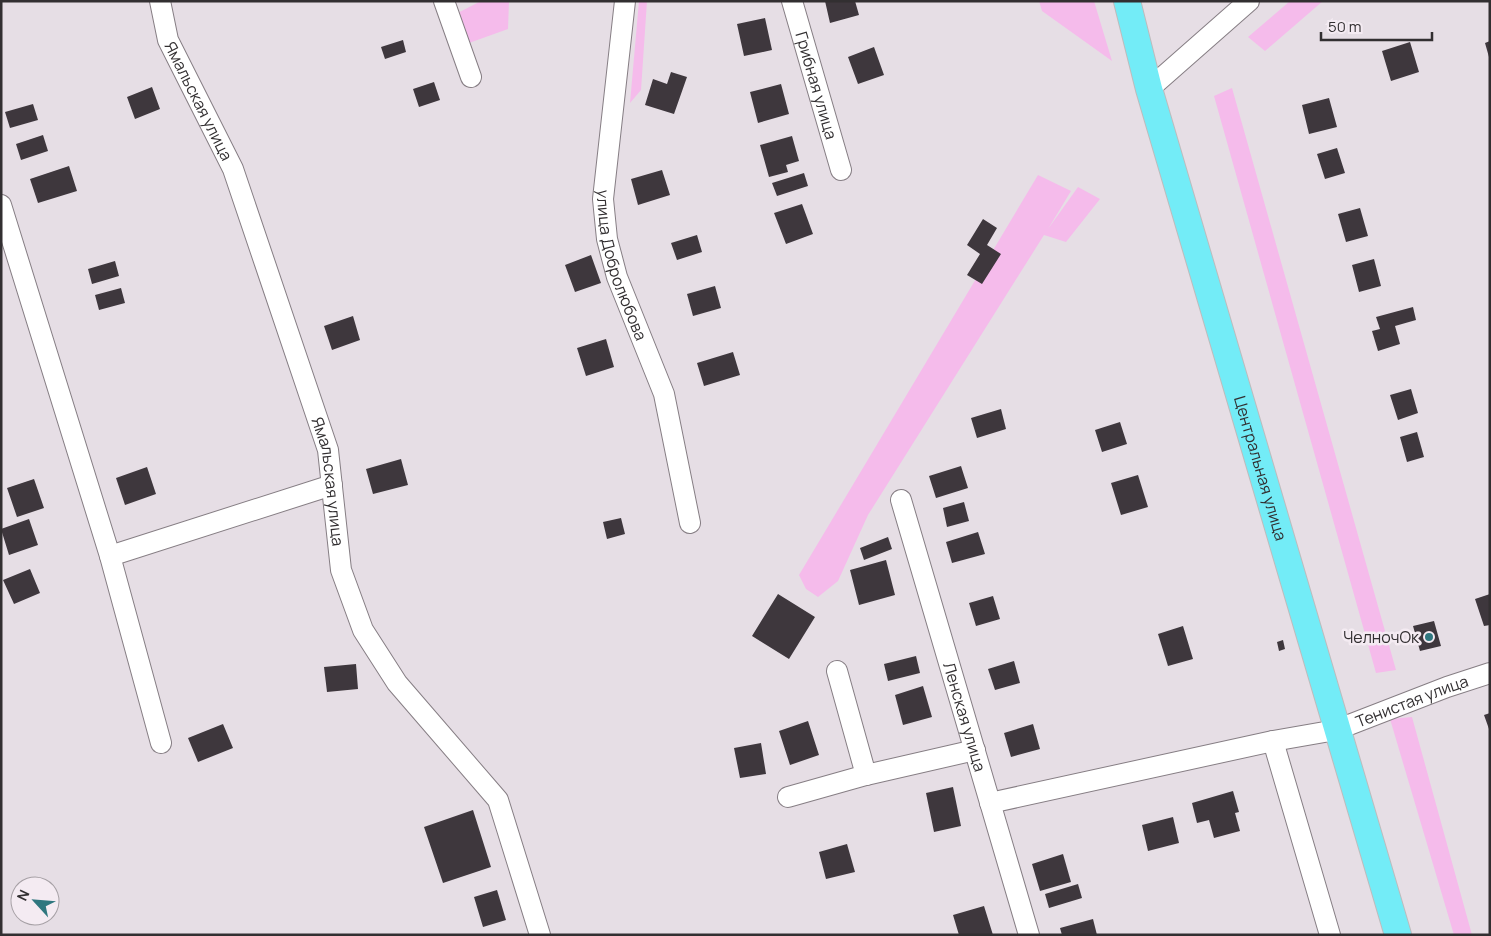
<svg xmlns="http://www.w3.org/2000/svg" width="1491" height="936" viewBox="0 0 1491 936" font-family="Manrope,sans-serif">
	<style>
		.green { fill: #f5bbeb }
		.building { fill: #3e373d }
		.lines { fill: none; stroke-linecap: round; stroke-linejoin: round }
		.minor-casing { stroke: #867e84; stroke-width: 22 }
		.major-casing { stroke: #bdbcbd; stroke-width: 28 }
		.minor { stroke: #fff; stroke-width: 20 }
		.major { stroke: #73ecf7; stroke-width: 26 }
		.poi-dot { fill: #2f777f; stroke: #f4ebf2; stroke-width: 2 }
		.labels { text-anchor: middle; stroke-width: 5; stroke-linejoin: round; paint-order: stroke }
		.street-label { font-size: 16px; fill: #322f31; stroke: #f4ebf2 }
		.poi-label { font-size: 16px; fill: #322f31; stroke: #f4ebf2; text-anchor: end }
	</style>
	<rect width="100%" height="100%" fill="#e6dee5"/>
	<!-- green -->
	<path class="green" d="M481 1H509L508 29 469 43 450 17Z
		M639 1H647L641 90 630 103Z
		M1039 1H1094L1112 61 1042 11Z
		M1290 1H1323L1265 51 1248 37Z
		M1232 88 1396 670 1376 673 1214 96Z
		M1038 175 1071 191 1048 229 1078 187 1100 199 1066 242 1044 235 868 515 838 581 818 597 806 589 799 575Z
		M1412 717 1472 935H1454L1390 719Z"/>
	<!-- building -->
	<path class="building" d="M825 1H855L859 15 830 23Z
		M765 18 772 50 744 56 737 24Z
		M403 40 406 52 385 59 381 47Z
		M1490 41V57H1489L1485 43Z
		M1410 42 1419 72 1391 81 1382 51Z
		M874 47 884 75 858 84 848 57Z
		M671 72 687 77 674 114 645 105 653 79 667 84Z
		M434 82 440 100 419 107 413 89Z
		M781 84 789 114 758 123 750 92Z
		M152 87 160 109 135 119 127 97Z
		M1329 98 1337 127 1309 134 1302 105Z
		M33 104 38 120 10 128 5 112Z
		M43 135 48 151 21 160 16 144Z
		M792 136 799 161 786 165 788 172 769 177 760 145Z
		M1337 148 1345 173 1325 179 1317 154Z
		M69 166 77 191 38 203 30 179Z
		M662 170 670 195 638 205 631 179Z
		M804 173 808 186 777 196 772 183Z
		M802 204 813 234 786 244 774 213Z
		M1360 208 1368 236 1346 242 1338 214Z
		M983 219 997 228 987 245 1001 254 982 284 967 275 980 254 967 245Z
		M697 235 702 252 677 260 671 243Z
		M591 255 601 283 575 292 565 265Z
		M1374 259 1381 286 1359 292 1352 265Z
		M115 261 119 276 92 284 88 269Z
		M715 286 721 308 693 316 687 294Z
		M121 288 125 303 99 310 95 295Z
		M1413 307 1416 320 1395 326 1400 344 1378 351 1372 331 1380 329 1376 317Z
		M353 316 360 340 332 350 324 326Z
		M606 339 614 367 586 376 577 348Z
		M733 352 740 375 704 386 697 363Z
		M1411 389 1418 413 1398 420 1390 395Z
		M1001 409 1006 429 977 438 971 418Z
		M1120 422 1127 444 1102 452 1095 430Z
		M1417 432 1424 457 1407 462 1400 437Z
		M401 459 408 485 373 494 366 469Z
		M961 466 968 488 936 498 929 476Z
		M147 467 156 494 125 505 116 478Z
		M1138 475 1148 507 1121 515 1111 483Z
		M34 479 44 508 17 517 7 488Z
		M964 502 969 521 947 527 943 508Z
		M621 518 625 534 607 539 603 522Z
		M29 519 38 545 9 555 1 529Z
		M978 532 985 554 952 563 946 542Z
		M888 537 892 549 864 560 860 548Z
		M886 560 895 595 859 605 850 570Z
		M30 569 40 593 14 604 3 580Z
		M778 594 815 617 789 659 752 636Z
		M1490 594V625L1484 626 1475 599Z
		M993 596 1000 619 976 626 969 603Z
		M1434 621 1441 646 1420 651 1413 626Z
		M1183 626 1193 659 1168 666 1158 634Z
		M1283 640 1285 649 1279 651 1277 642Z
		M916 656 920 673 888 681 884 664Z
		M1014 661 1020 683 995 690 988 669Z
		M356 664 358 689 327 692 324 667Z
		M923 686 932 717 903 725 895 695Z
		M1490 713V729H1489L1484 715Z
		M808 721 819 755 790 765 779 731Z
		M223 724 233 748 198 762 188 738Z
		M1033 724 1040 749 1011 757 1004 733Z
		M761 743 766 774 740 778 734 748Z
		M953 787 961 826 934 832 926 793Z
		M1233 791 1239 812 1235 813 1240 831 1214 838 1209 820 1197 823 1192 803Z
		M473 810 491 867 443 883 424 827Z
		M1173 817 1179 843 1148 851 1142 825Z
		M847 844 855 872 826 879 819 852Z
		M1063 854 1071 882 1040 891 1032 864Z
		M1078 884 1082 898 1049 908 1045 894Z
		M497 890 506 920 483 927 474 897Z
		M984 906 993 935H959L953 915Z
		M1093 919 1097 935H1062L1060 928Z"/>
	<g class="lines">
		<defs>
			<g id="minor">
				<path id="s1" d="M160 1 168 40 233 169 328 450 341 570 363 630 397 683 498 800 540 935"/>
				<path d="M444 1 471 77"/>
				<path id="s2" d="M625 1 603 199 607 239 617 277 664 394 690 523"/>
				<path id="s3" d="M792 1 841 170"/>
				<path d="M1149 89 1249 1"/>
				<path d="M1 205 110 556 161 743"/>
				<path id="s4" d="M901 500 1029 935"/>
				<path d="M110 556 332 485"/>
				<path d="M837 671 866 775"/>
				<path d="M1273 741 1330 935"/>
				<path d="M788 797 866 775 975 750"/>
				<path id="s5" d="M990 803 1273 741 1336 730 1447 687 1490 673"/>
			</g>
			<g id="major">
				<path id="s6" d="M1127 1 1149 89 1398 935"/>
			</g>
		</defs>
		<!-- minor casing -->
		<use href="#minor" class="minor-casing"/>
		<!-- major casing -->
		<use href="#major" class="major-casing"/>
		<!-- minor -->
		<use href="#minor" class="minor"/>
		<!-- major -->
		<use href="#major" class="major"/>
	</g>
	<!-- markers -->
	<circle class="poi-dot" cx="1429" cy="637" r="5"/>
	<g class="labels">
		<!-- street labels -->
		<g class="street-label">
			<text dy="6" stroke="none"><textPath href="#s3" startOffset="88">Грибная улица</textPath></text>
			<text dy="6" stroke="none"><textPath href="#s1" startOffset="108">Ямальская улица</textPath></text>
			<text dy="6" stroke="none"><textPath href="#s2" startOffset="268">улица Добролюбова</textPath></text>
			<text dy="6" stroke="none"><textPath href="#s6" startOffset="486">Центральная улица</textPath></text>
			<text dy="6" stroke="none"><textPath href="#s1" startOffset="512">Ямальская улица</textPath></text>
			<text dy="6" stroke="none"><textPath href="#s5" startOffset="435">Тенистая улица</textPath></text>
			<text dy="6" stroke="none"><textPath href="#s4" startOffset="226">Ленская улица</textPath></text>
		</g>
		<!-- poi labels -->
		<g class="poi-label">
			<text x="1419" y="643">ЧелночОк</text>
		</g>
	</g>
	<!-- border -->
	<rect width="1491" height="936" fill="none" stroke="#322f31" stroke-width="5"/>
	<!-- north arrow -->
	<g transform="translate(35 901) rotate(296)"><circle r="24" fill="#f4ebf2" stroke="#a6a0a5"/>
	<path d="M0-4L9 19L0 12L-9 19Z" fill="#2f777f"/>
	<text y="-8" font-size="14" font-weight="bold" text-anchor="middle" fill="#322f31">N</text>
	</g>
	<!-- scale -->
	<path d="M1321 32v8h111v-8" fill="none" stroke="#322f31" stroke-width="2.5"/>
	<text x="1328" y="32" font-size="15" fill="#322f31" stroke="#f4ebf2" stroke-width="4" paint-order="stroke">50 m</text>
</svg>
